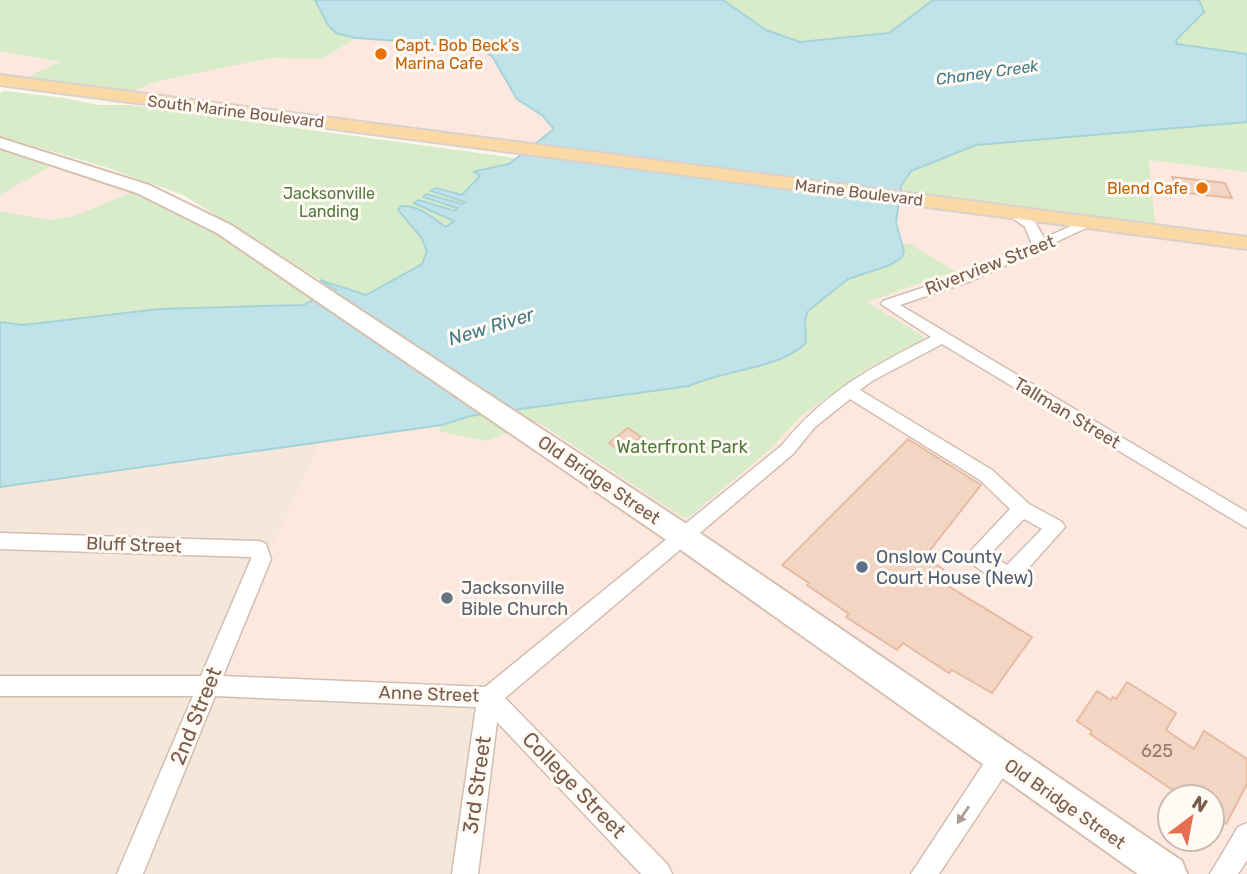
<svg xmlns="http://www.w3.org/2000/svg" width="1247" height="874" viewBox="0 0 1247 874" font-family="Rubik,sans-serif">
	<style>
		.residential { fill: #f5e8da }
		.commercial { fill: #fde8e0; fill-rule: evenodd }
		.green { fill: #d8ecc9 }
		.water { fill: #bfe3e8; stroke: #a5d3da; stroke-width: 2 }
		.building { fill: #f3d5c3; stroke: #e6bba3; stroke-width: 2 }
		.lines { fill: none; stroke-linecap: round; stroke-linejoin: round }
		.minor-casing { stroke: #d1beb0; stroke-width: 3 }
		.secondary-casing { stroke: #d6c0b0; stroke-width: 4 }
		.primary-casing { stroke: #dad1cd; stroke-width: 4 }
		.minor { fill: #fff; fill-rule: evenodd }
		.secondary { fill: #fff; fill-rule: evenodd }
		.primary { fill: #fbd9a5; fill-rule: evenodd }
		.oneway { fill: #af9d94 }
		.food-dot { fill: #e8710a; stroke: #fffaf3; stroke-width: 2.5 }
		.service-dot { fill: #5c6f8a; stroke: #fffaf3; stroke-width: 2.5 }
		.worship-dot { fill: #6b7280; stroke: #fffaf3; stroke-width: 2.5 }
		.labels { text-anchor: middle; stroke-width: 6; stroke-linejoin: round; paint-order: stroke }
		.far-food-label { font-size: 16px; fill: #c56008; stroke: #fffaf3; text-anchor: start }
		.far-water-label { font-size: 16px; font-style: italic; fill: #437c86; stroke: #fffaf3 }
		.far-street-label { font-size: 16px; fill: #7a5c4d; stroke: #fffaf3 }
		.far-park-label { font-size: 16px; fill: #537a41; stroke: #fffaf3 }
		.street-label { font-size: 18px; fill: #7a5c4d; stroke: #fffaf3 }
		.park-label { font-size: 18px; fill: #537a41; stroke: #fffaf3 }
		.service-label { font-size: 18px; fill: #4e5e75; stroke: #fffaf3; text-anchor: start }
		.worship-label { font-size: 18px; fill: #5b616d; stroke: #fffaf3; text-anchor: start }
		.near-number-label { font-size: 18px; fill: #987a6a }
		.water-label { font-size: 19px; font-style: italic; fill: #437c86; stroke: #fffaf3 }
		.near-street-label { font-size: 21px; fill: #7a5c4d; stroke: #fffaf3 }
	</style>
	<rect width="100%" height="100%" fill="#fdf6ec"/>
	<!-- residential -->
	<path class="residential" d="M321 442 209 685 489 697 465 874H0V487Z"/>
	<!-- commercial -->
	<path class="commercial" d="M356 38 456 45 480 50 492 56 517 99 543 116 554 128 527 149 122 96 155 82 271 58 322 59Z
		M0 51 61 62 15 82 0 80Z
		M1149 160 1247 172V874H465L488 697 208 686 321 442 442 425 902 245 896 223 900 197 1156 230ZM1170 797H1212V839H1170Z
		M60 161 143 188 71 217 49 220 0 211V195Z"/>
	<!-- green -->
	<path class="green" d="M0 0H315C327 24 329 32 356 38L322 59 271 58 155 82 122 96 15 82 60 62 0 51Z
		M723 0H933L889 33 800 42 766 30Z
		M1199 0H1247V54L1177 44 1176 40 1204 12Z
		M4 91 65 98 98 105H129L515 158 509 164 476 171 481 175 461 195 436 188 432 192 466 202 462 204 427 194 424 198 458 208 455 211 420 200 415 203 455 221 446 227C431 217 419 205 401 206V215L421 237 427 251 422 264 366 295 320 280 183 195 105 167 0 136V93Z
		M1247 122V172L1149 160 1156 231 900 197 901 186 911 171 976 145Z
		M0 143 60 161 0 195Z
		M143 188 323 296 303 305 159 309 23 325 0 322V211L49 220 71 217Z
		M908 243 955 271 867 302 920 334 924 338 921 341 867 369 801 416 767 452 689 517H682L538 422 486 441 438 431 442 425 470 416 689 386C723 370 779 369 806 343 798 317 813 303 834 291 841 287 845 280 852 278 868 271 898 269 904 251L902 245Z"/>
	<!-- water -->
	<path class="water" d="M315 0H723L766 30 800 42 889 33 933 0H1199L1204 12 1176 40 1177 44 1247 54V122L976 145 911 171 901 186 896 223 904 251 902 257 890 265 848 279 808 311 805 320 806 343C779 369 723 370 689 386L470 416 442 425 0 487V322L23 325 159 309 303 305 336 290 320 280 366 295 422 264 427 251 421 237 398 210 401 206C419 205 431 217 446 227L454 221 414 203 419 200 455 211 457 208 423 197 427 194 462 204 465 202 431 191 436 188 462 195 480 176 474 172 476 171 509 164 554 129 543 116 517 99 492 56 480 50 456 45 356 38 336 33 328 25Z"/>
	<!-- building -->
	<path class="building" d="M1172 177 1225 183 1232 198 1178 192Z
		M628 428 641 437 622 452 609 443Z
		M908 439 981 485 924 558 943 569 935 578 1032 637 992 693 952 670 949 673 903 643 897 650 846 617 849 614 807 585 809 583 782 565Z
		M1127 682 1176 713 1166 730 1194 749 1204 731 1247 759V784L1226 824 1212 814V797H1183L1090 734 1092 731 1077 721 1097 691 1111 700 1113 697 1116 699Z"/>
	<g class="lines">
		<defs>
			<path id="minor" d="M1010 208 1035 222 1044 238 1085 220 1090 219 1097 223 974 280 900 305 1247 512V528L942 344 872 381 860 390 992 470 1029 504 1062 522 1065 527 1016 582C1001 587 982 570 969 562L966 556 1010 509 980 480 850 399 815 427 793 454 505 698 668 865 672 874H641L497 722 478 874H452L476 707 215 696 143 874H117L193 696H0V676H201L251 559V557L0 549V533L259 541 266 544 271 559 223 676 485 687 781 446C826 391 870 368 931 337L881 304 883 301 964 274 1032 244 1025 227 1004 212ZM1024 519 1042 529 1007 565 990 554Z
				M1001 748 1010 751 1013 759 1010 767 939 874H911L992 751Z
				M1247 823V860L1238 874H1210L1238 827Z"/>
			<path id="secondary" d="M0 138 149 185 231 225 694 529 1182 861 1187 874H1138L674 545 217 233 137 193 0 148Z"/>
			<path id="primary" d="M0 75 1247 237V249L0 85Z"/>
		</defs>
		<!-- minor casing -->
		<use href="#minor" class="minor-casing"/>
		<!-- secondary casing -->
		<use href="#secondary" class="secondary-casing"/>
		<!-- primary casing -->
		<use href="#primary" class="primary-casing"/>
		<!-- minor -->
		<use href="#minor" class="minor"/>
		<!-- secondary -->
		<use href="#secondary" class="secondary"/>
		<!-- primary -->
		<use href="#primary" class="primary"/>
	</g>
	<!-- one-way arrows -->
	<defs><path id="oneway-solid" d="M-6-.8H1V-3.2L6.5 0L1 3.2V.8H-6Z" transform="scale(1.75)"/></defs>
	<use class="oneway" href="#oneway-solid" transform="translate(963 815) rotate(124)"/>
	<!-- markers -->
	<g class="food-dot">
		<circle cx="381" cy="54" r="7"/>
		<circle cx="1202" cy="188" r="7"/>
	</g>
	<circle class="service-dot" cx="862" cy="567" r="7"/>
	<circle class="worship-dot" cx="447" cy="598" r="7"/>
	<g class="labels">
		<!-- far-food labels -->
		<g class="far-food-label">
			<text x="395" y="51">Capt. Bob Beck’s<tspan x="395" dy="18">Marina Cafe</tspan></text>
			<text x="1188" y="194" text-anchor="end">Blend Cafe</text>
		</g>
		<!-- far-water labels -->
		<g class="far-water-label">
			<text transform="translate(987 72) rotate(-8)" y="6">Chaney Creek</text>
		</g>
		<!-- far-street labels -->
		<g class="far-street-label">
			<text transform="translate(236 111) rotate(7)" y="6">South Marine Boulevard</text>
			<text transform="translate(859 192) rotate(7)" y="6">Marine Boulevard</text>
		</g>
		<!-- far-park labels -->
		<g class="far-park-label">
			<text x="329" y="199">Jacksonville<tspan x="329" dy="18">Landing</tspan></text>
		</g>
		<!-- street labels -->
		<g class="street-label">
			<text transform="translate(990 265) rotate(-21)" y="6">Riverview Street</text>
			<text transform="translate(1067 413) rotate(31)" y="6">Tallman Street</text>
			<text transform="translate(599 480) rotate(34)" y="6">Old Bridge Street</text>
			<text transform="translate(134 545) rotate(2)" y="6">Bluff Street</text>
			<text transform="translate(429 694) rotate(2)" y="6">Anne Street</text>
			<text transform="translate(1065 804) rotate(35)" y="6">Old Bridge Street</text>
		</g>
		<!-- park labels -->
		<g class="park-label">
			<text x="682" y="453">Waterfront Park</text>
		</g>
		<!-- service labels -->
		<g class="service-label">
			<text x="876" y="563">Onslow County<tspan x="876" dy="21">Court House (New)</tspan></text>
		</g>
		<!-- worship labels -->
		<g class="worship-label">
			<text x="461" y="594">Jacksonville<tspan x="461" dy="21">Bible Church</tspan></text>
		</g>
		<!-- near-number labels -->
		<g class="near-number-label">
			<text x="1157" y="757">625</text>
		</g>
		<!-- water labels -->
		<g class="water-label">
			<text transform="translate(491 326) rotate(-17)" y="7">New River</text>
		</g>
		<!-- near-street labels -->
		<g class="near-street-label">
			<text transform="translate(196 716) rotate(-68)" y="7">2nd Street</text>
			<text transform="translate(477 785) rotate(-82)" y="7">3rd Street</text>
			<text transform="translate(574 785) rotate(46)" y="7">College Street</text>
		</g>
	</g>
	<!-- north arrow -->
	<g transform="translate(1191 818) rotate(32)"><circle r="33" fill="#fffaf3" stroke="#cabbb1" stroke-width="2"/>
	<path d="M0-5L12 26L0 18L-12 26Z" fill="#e76f51"/>
	<text y="-10" font-size="19" font-weight="bold" text-anchor="middle" fill="#7a5c4d">N</text>
	</g>
</svg>
